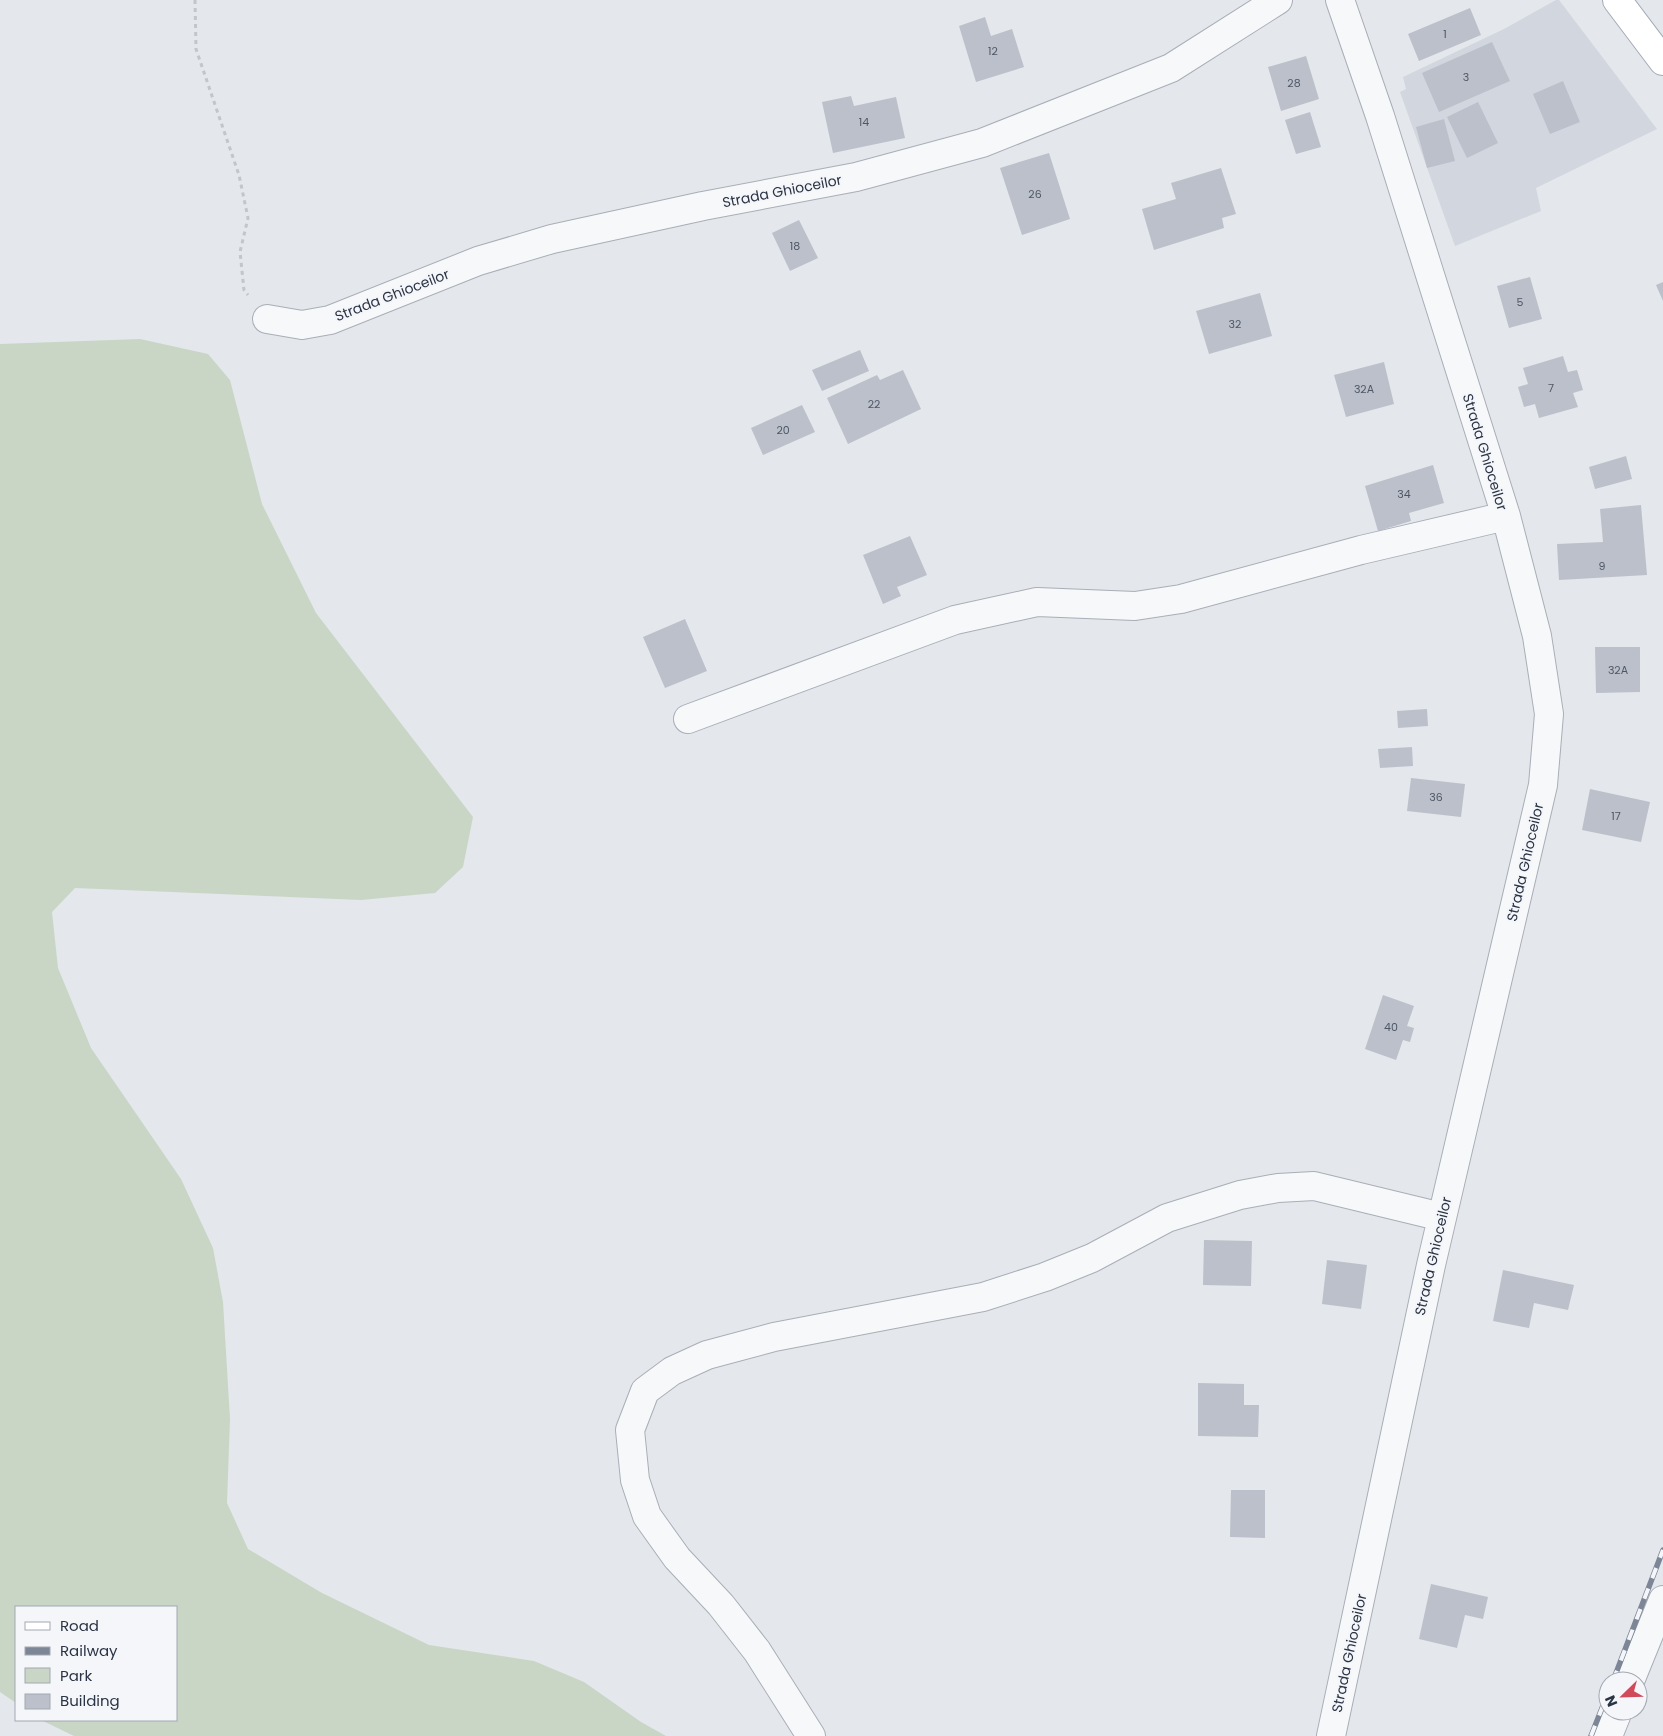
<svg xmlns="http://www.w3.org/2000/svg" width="1663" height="1736" viewBox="0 0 1663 1736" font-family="Poppins,sans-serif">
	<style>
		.built { fill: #d2d6de }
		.green { fill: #c9d6c5 }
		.building { fill: #bbc0ca }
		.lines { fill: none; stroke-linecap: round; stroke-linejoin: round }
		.minor-casing { stroke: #a9aeb7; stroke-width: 30 }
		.major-casing { stroke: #a3abb8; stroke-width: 30 }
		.path { stroke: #c2c5cb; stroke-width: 3; stroke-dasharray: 4 4; stroke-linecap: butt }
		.minor { stroke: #f7f8fa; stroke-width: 28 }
		.major { stroke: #fff; stroke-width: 28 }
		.rail-casing { stroke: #7d8696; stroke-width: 5.5 }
		.rail { stroke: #f4f6f9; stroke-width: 4; stroke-dasharray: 11; stroke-linecap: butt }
		.labels { text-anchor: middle; stroke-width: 4; stroke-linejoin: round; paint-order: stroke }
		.number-label { font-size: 11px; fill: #4f5766 }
		.street-label { font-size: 14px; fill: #2b3445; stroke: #f4f6f9 }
	</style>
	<rect width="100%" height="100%" fill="#e4e7ec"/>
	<!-- built -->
	<path class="built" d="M1556 0H1559L1657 129 1536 188 1541 211 1455 246 1400 92 1406 89 1403 77 1504 29Z"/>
	<!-- green -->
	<path class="green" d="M140 339 208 354 230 380 262 504 316 613 473 817 463 867 435 893 361 900 75 888 52 912 58 968 91 1048 181 1179 213 1248 223 1302 230 1419 227 1503 248 1549 322 1593 429 1645 534 1661 584 1682 641 1722 666 1736H74L41 1720H176V1607H16V1703L0 1692V344Z"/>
	<!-- building -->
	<path class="building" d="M1470 8 1481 35 1419 61 1408 34Z
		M985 17 991 36 1012 29 1024 67 976 82 959 26Z
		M1492 42 1510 81 1439 112 1422 73Z
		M1306 56 1319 99 1281 111 1268 67Z
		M1563 81 1580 122 1550 134 1533 94Z
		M851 96 854 106 896 97 905 138 833 153 822 102Z
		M1478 102 1498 143 1467 158 1447 117Z
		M1310 112 1321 147 1296 154 1285 120Z
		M1444 119 1455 161 1427 168 1416 127Z
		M1049 153 1070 219 1022 235 1000 168Z
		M1221 168 1236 214 1222 218 1224 228 1154 250 1142 209 1176 199 1171 183Z
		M799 220 818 258 790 271 772 233Z
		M1530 277 1542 319 1509 328 1497 286Z
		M1663 282V301L1656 285Z
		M1260 293 1272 336 1209 354 1196 311Z
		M860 350 869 371 822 391 812 370Z
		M1563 356 1568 372 1577 370 1583 390 1573 393 1578 407 1539 418 1535 404 1524 407 1518 387 1528 384 1523 368Z
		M1384 362 1394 404 1346 417 1334 375Z
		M903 370 921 409 848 444 827 398 877 375 880 380Z
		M802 405 815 432 763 455 751 428Z
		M1626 456 1632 479 1595 489 1589 467Z
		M1433 465 1444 503 1409 513 1411 521 1378 531 1365 486Z
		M1641 505 1647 575 1559 580 1557 544 1603 542 1600 509Z
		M910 536 927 575 897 587 901 596 883 604 863 555Z
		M685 619 707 671 665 688 643 637Z
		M1595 647H1640V692L1596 693Z
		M1427 709 1428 726 1398 728 1397 711Z
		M1412 747 1413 766 1380 768 1378 749Z
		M1411 778 1465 784 1461 817 1407 811Z
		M1590 789 1650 802 1641 842 1582 830Z
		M1383 995 1414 1006 1407 1026 1414 1028 1410 1042 1403 1040 1396 1060 1365 1049Z
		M1204 1240 1252 1241 1251 1286 1203 1285Z
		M1327 1260 1367 1265 1361 1309 1322 1304Z
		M1503 1270 1574 1285 1568 1310 1534 1303 1529 1328 1493 1321Z
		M1198 1383 1244 1384V1405H1259L1258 1437 1198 1436Z
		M1231 1490H1265V1538L1230 1537Z
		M1431 1584 1488 1597 1483 1619 1465 1615 1457 1648 1419 1639Z"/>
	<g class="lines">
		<defs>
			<path id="minor" d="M267 319 302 325 330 320 478 261 552 239 703 206 856 177 982 143 1171 68 1278 0
				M688 719 955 620 1037 602 1135 606 1181 599 1361 550 1506 516
				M1630 1681 1663 1600
				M811 1736 757 1651 721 1605 677 1558 647 1516 635 1480 630 1430 645 1391 672 1371 707 1355 774 1337 983 1297 1045 1277 1092 1258 1167 1218 1240 1195 1278 1188 1314 1186 1442 1217
				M1331 1736 1431 1265 1543 785 1549 714 1537 636 1506 516 1380 116 1340 0
				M1608 1736 1618 1711"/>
			<path id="major" d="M1617 0 1663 61"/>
		</defs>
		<!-- minor casing -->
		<use href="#minor" class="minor-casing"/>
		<!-- major casing -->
		<use href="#major" class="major-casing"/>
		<!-- path -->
		<path class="path" d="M195 0 196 49 239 175 248 218 240 252 244 290 248 295"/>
		<!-- minor -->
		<use href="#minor" class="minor"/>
		<!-- major -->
		<use href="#major" class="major"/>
		<defs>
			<path id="rail" d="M1613 1681 1663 1550
				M1591 1736 1608 1693"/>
		</defs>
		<!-- rail casing -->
		<use href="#rail" class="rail-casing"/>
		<!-- rail -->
		<use href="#rail" class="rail"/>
	</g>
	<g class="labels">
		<!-- number labels -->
		<g class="number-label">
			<text x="1445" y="38">1</text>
			<text x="993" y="55">12</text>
			<text x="1466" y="81">3</text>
			<text x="1294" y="87">28</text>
			<text x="864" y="126">14</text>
			<text x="1035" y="198">26</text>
			<text x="795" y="250">18</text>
			<text x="1520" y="306">5</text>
			<text x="1235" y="328">32</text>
			<text x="1551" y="392">7</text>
			<text x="1364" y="393">32A</text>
			<text x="874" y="408">22</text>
			<text x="783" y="434">20</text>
			<text x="1404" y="498">34</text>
			<text x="1602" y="570">9</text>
			<text x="1618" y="674">32A</text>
			<text x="1436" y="801">36</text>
			<text x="1616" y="820">17</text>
			<text x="1391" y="1031">40</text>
		</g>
		<!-- street labels -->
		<g class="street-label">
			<text transform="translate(782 191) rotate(-11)" y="5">Strada Ghioceilor</text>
			<text transform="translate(392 295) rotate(-21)" y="5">Strada Ghioceilor</text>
			<text transform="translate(1485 452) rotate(73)" y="5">Strada Ghioceilor</text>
			<text transform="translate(1525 862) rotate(-77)" y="5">Strada Ghioceilor</text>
			<text transform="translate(1433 1256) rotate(-77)" y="5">Strada Ghioceilor</text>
			<text transform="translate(1349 1653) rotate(-78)" y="5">Strada Ghioceilor</text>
		</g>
	</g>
	<!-- legend -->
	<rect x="15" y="1606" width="162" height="115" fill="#f4f6f9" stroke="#a4a8b1"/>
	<rect x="25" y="1622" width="25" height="8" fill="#ffffff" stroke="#a4a8b1"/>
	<text x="60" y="1631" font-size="15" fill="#2b3445">Road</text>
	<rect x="25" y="1647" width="25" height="8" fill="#7d8696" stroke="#a4a8b1"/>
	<text x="60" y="1656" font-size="15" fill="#2b3445">Railway</text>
	<rect x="25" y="1668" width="25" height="15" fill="#c9d6c5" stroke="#a4a8b1"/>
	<text x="60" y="1681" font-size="15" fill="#2b3445">Park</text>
	<rect x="25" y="1694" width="25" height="15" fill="#bbc0ca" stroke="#a4a8b1"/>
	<text x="60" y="1706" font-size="15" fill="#2b3445">Building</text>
	<!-- north arrow -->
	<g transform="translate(1623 1696) rotate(247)"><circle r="24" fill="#f4f6f9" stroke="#a4a8b1"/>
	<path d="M0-4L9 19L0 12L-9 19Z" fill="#d1495b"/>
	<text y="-8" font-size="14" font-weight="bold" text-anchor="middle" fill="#2b3445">N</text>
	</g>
</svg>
